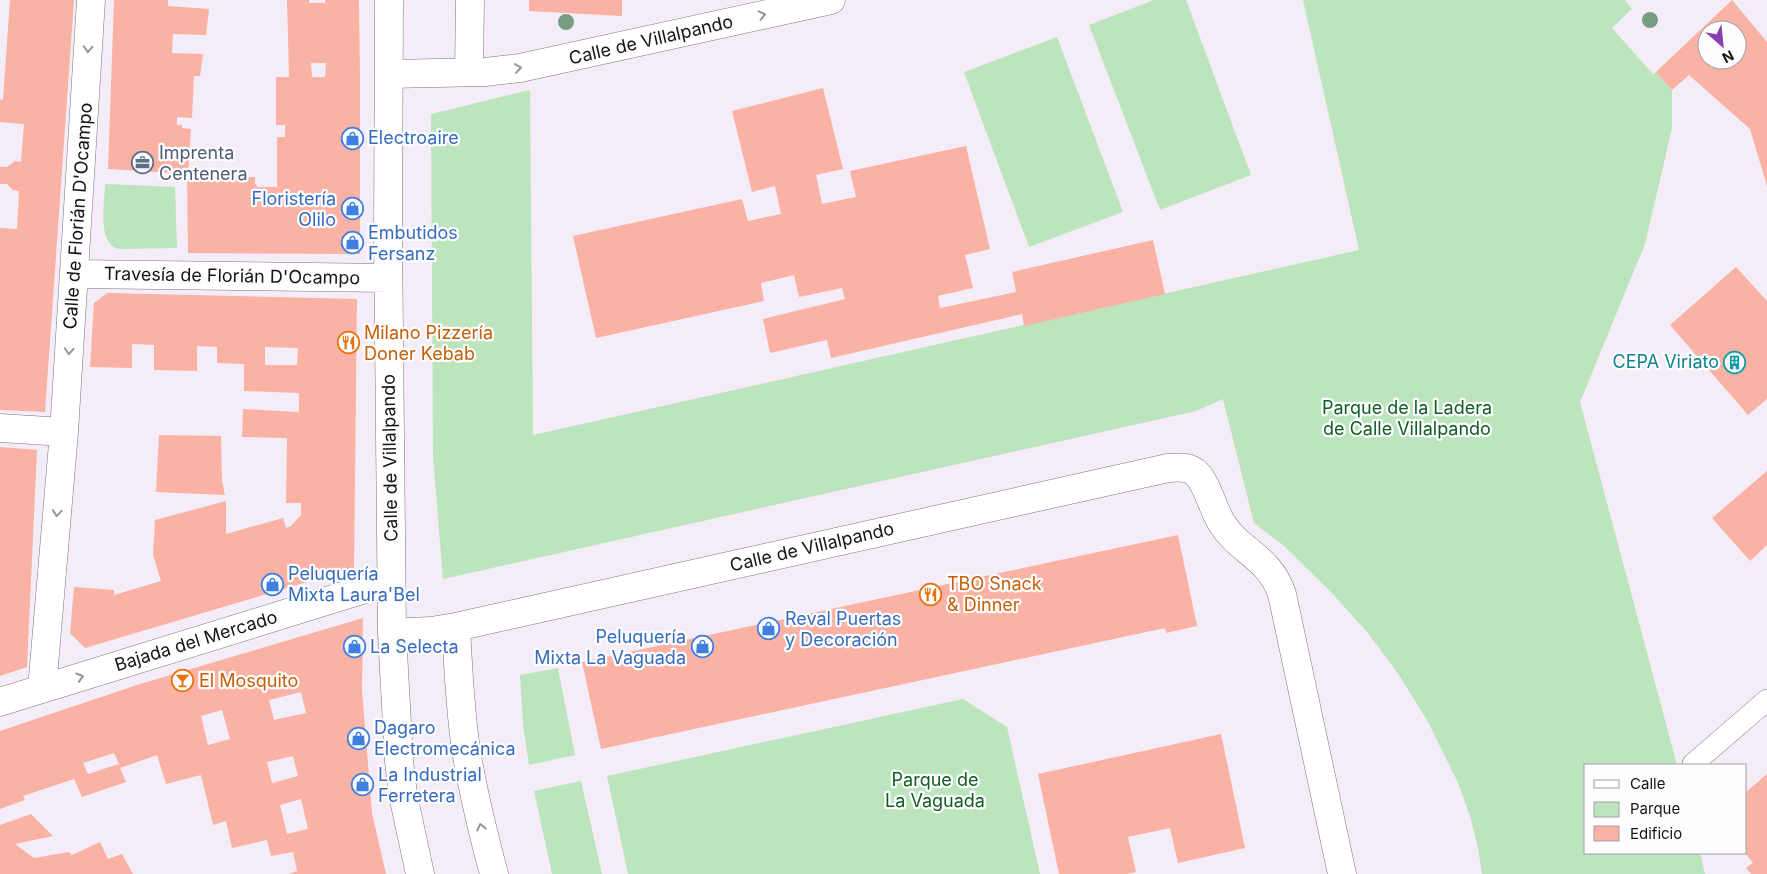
<svg xmlns="http://www.w3.org/2000/svg" width="1767" height="874" viewBox="0 0 1767 874" font-family="Inter,sans-serif">
	<style>
		.green { fill: #bce5be }
		.building { fill: #f9b2a3; fill-rule: evenodd }
		.lines { fill: none; stroke-linecap: round; stroke-linejoin: round }
		.lane-casing { stroke: #7b757f; stroke-width: 22 }
		.street-casing { stroke: #7b757f; stroke-width: 29 }
		.lane { stroke: #fff; stroke-width: 21 }
		.street { stroke: #fff; stroke-width: 28 }
		.tree { fill: #779d82 }
		.oneway { stroke: #969597 }
		.labels { text-anchor: middle; stroke-width: 4.5; stroke-linejoin: round; paint-order: stroke }
		.street-label { font-size: 18px; fill: #161317; stroke: #fdfcfe }
		.shop-label { font-size: 18px; fill: #366cbe; stroke: #fdfcfe; text-anchor: start }
		.service-label { font-size: 18px; fill: #4e5e75; stroke: #fdfcfe; text-anchor: start }
		.food-label { font-size: 18px; fill: #c56008; stroke: #fdfcfe; text-anchor: start }
		.culture-label { font-size: 18px; fill: #0d838f; stroke: #fdfcfe; text-anchor: end }
		.park-label { font-size: 18px; fill: #105d22; stroke: #fdfcfe }
	</style>
	<rect width="100%" height="100%" fill="#f4ecf7"/>
	<!-- green -->
	<path class="green" d="M1154 0H1186L1251 175 1160 210 1089 25Z
		M1303 0H1625L1632 9 1612 28 1653 74 1656 72 1672 90V128L1645 244 1580 402 1677 765H1586V853H1700L1705 874H1482L1478 848 1470 816 1458 783 1428 722 1399 675 1367 632 1330 591 1283 545 1254 523 1223 399 1196 411 443 579 433 457 431 114 530 90 533 435 1359 250Z
		M1057 37 1123 212 1029 247 964 72Z
		M105 184 175 187 177 248 120 249C96 246 105 201 105 184Z
		M558 668 575 755 529 765 523 725 520 675Z
		M963 699 1007 727 1040 874H628L607 776Z
		M581 781 602 874H552L534 791Z"/>
	<!-- building -->
	<path class="building" d="M10 0H74L45 412 0 410V228L17 229 19 191 13 190 7 184H0V167H7L15 161 21 162 24 124 0 122V99L3 100Z
		M114 0H168V6L209 9 206 35 173 34 172 53 203 54 200 76H194L192 118 177 117V125H182V128L191 129 188 174 108 169Z
		M287 0H309V3H325V0H359L360 78V254L188 253 187 177H255V184H256L257 187H277V137H285V125H276V77H289ZM311 63H326L325 77H312Z
		M529 0H622V16L529 11Z
		M1732 0 1767 42V186L1750 129 1689 75 1672 90 1656 72ZM1707 30H1737V60H1707Z
		M823 88 843 169 816 175 822 204 856 197 850 171 966 146 990 249 965 255 973 288 938 296 940 308 1016 292 1012 272 1153 240 1165 294 1024 326 1022 314 831 358 827 340 770 353 763 319 845 299 842 288 799 297 794 275 761 283 764 301 596 338 573 236 742 199 748 221 781 214 775 186 752 192 732 111Z
		M1736 267 1767 301V399L1748 415 1670 325Z
		M107 293 357 299 354 568 85 648 70 633 74 587 114 590V595L161 581 153 555 155 520 226 501V534L283 518 286 528 291 526 301 515V503H286L287 438 242 437 243 409 299 412V393L244 391V364L217 363V347L197 346V371L154 370V345L132 344V368L90 367 94 303ZM265 347 298 348 297 365H265Z
		M159 435 221 436 222 481 225 495 156 492Z
		M0 447 37 450 27 667 0 676Z
		M1767 471V545L1750 561 1712 518Z
		M1178 535 1197 626 1166 633 1165 628 601 749 582 662Z
		M363 618 362 690 372 813 386 874H289L297 871 293 852 271 856 267 840 232 848 226 821 213 825 201 775 166 784 157 755 120 768 126 782 82 797 74 779 23 796 25 800 0 809V731L137 685ZM301 692 306 713 274 720 269 700ZM222 710 230 739 208 745 201 716ZM114 753 119 764 88 774 83 763ZM293 756 298 776 272 783 267 762ZM301 799 308 829 287 834 280 805Z
		M1221 734 1245 848 1178 863 1170 828 1128 837 1136 872 1127 874H1059L1038 774Z
		M1767 774V874H1751L1746 868 1753 863 1745 853 1746 792Z
		M31 814 53 836 15 844 34 858 69 852 72 855 100 842 108 859 122 854 133 874H0V825Z"/>
	<g class="lines">
		<defs>
			<path id="lane" d="M1693 764 1767 700"/>
			<path id="street" d="M389 0 388 236 392 633 399 761 403 795 420 874
				M469 72 470 0
				M389 74 485 72 520 68 831 0
				M75 274 388 278
				M0 428 64 432
				M456 627C458 668 460 709 466 750 473 792 483 833 494 874
				M392 633 431 631 456 627 1168 468C1178 467 1190 466 1197 474 1207 484 1213 509 1221 522 1239 552 1269 556 1282 594L1342 874
				M42 689 64 432 91 0
				M0 702 391 581"/>
		</defs>
		<!-- lane casing -->
		<use href="#lane" class="lane-casing"/>
		<!-- street casing -->
		<use href="#street" class="street-casing"/>
		<!-- lane -->
		<use href="#lane" class="lane"/>
		<!-- street -->
		<use href="#street" class="street"/>
	</g>
	<!-- trees -->
	<g class="tree">
		<circle cx="1650" cy="20" r="8"/>
		<circle cx="566" cy="22" r="8"/>
	</g>
	<!-- one-way arrows -->
	<defs><path id="oneway-chevron" d="M-2-3.5L2.5 0L-2 3.5" fill="none" stroke-width="1.6" stroke-linecap="round" stroke-linejoin="round" transform="scale(1.25)"/></defs>
	<g class="oneway">
		<use href="#oneway-chevron" transform="translate(762 15) rotate(-13)"/>
		<use href="#oneway-chevron" transform="translate(88 49) rotate(93)"/>
		<use href="#oneway-chevron" transform="translate(518 68) rotate(-8)"/>
		<use href="#oneway-chevron" transform="translate(69 351) rotate(94)"/>
		<use href="#oneway-chevron" transform="translate(57 513) rotate(95)"/>
		<use href="#oneway-chevron" transform="translate(80 677) rotate(-17)"/>
		<use href="#oneway-chevron" transform="translate(481 827) rotate(-103)"/>
	</g>
	<!-- icons -->
	<defs>
		<symbol id="shop-ring" viewBox="-11 -11 22 22"><circle r="9.5" fill="#fdfcfe" stroke="#3f7fe0" stroke-width="1.5"/><path d="M-5-2.5h2.3a2.7 3.5 0 0 1 5.4 0H5L5.5 6h-11ZM-1.5-2.5h3a1.5 2.3 0 0 0-3 0Z" fill="#3f7fe0"/></symbol>
		<symbol id="office-ring" viewBox="-11 -11 22 22"><circle r="9.5" fill="#fdfcfe" stroke="#5c6f8a" stroke-width="1.5"/><path d="M-6-3h4V-5.5h4V-3h4V5H-6ZM-1-4.5V-3h2v-1.5ZM-6 0V1H6V0Z" fill="#5c6f8a"/></symbol>
		<symbol id="restaurant-ring" viewBox="-11 -11 22 22"><circle r="9.5" fill="#fdfcfe" stroke="#e8710a" stroke-width="1.5"/><path d="M-5-6h1v4h1v-4h1v4h1v-4h1v5L-1.5 .5V6h-2V.5L-5-1ZM5-6V6H3V1.5H1.5Q1.5-4 5-6Z" fill="#e8710a"/></symbol>
		<symbol id="building-ring" viewBox="-11 -11 22 22"><circle r="9.5" fill="#fdfcfe" stroke="#0f9aa8" stroke-width="1.5"/><path d="M-4-6H4V6H1V3H-1V6H-4ZM-2.5-4.3h1.7v1.8h-1.7ZM.8-4.3h1.7v1.8H.8ZM-2.5-1h1.7V.8h-1.7ZM.8-1h1.7V.8H.8Z" fill="#0f9aa8"/></symbol>
		<symbol id="bar-ring" viewBox="-11 -11 22 22"><circle r="9.5" fill="#fdfcfe" stroke="#e8710a" stroke-width="1.5"/><path d="M-6-5H6L.8 .8V4.5H3.5V6h-7V4.5H-.8V.8Z" fill="#e8710a"/></symbol>
	</defs>
	<g fill-rule="evenodd">
		<use href="#shop-ring" x="340" y="126" width="25" height="25"/>
		<use href="#office-ring" x="130" y="150" width="25" height="25"/>
		<use href="#shop-ring" x="340" y="196" width="25" height="25"/>
		<use href="#shop-ring" x="340" y="230" width="25" height="25"/>
		<use href="#restaurant-ring" x="336" y="330" width="25" height="25"/>
		<use href="#building-ring" x="1722" y="350" width="25" height="25"/>
		<use href="#shop-ring" x="260" y="572" width="25" height="25"/>
		<use href="#restaurant-ring" x="918" y="582" width="25" height="25"/>
		<use href="#shop-ring" x="756" y="616" width="25" height="25"/>
		<use href="#shop-ring" x="342" y="634" width="25" height="25"/>
		<use href="#shop-ring" x="690" y="634" width="25" height="25"/>
		<use href="#bar-ring" x="170" y="668" width="25" height="25"/>
		<use href="#shop-ring" x="346" y="726" width="25" height="25"/>
		<use href="#shop-ring" x="350" y="772" width="25" height="25"/>
	</g>
	<g class="labels">
		<!-- street labels -->
		<g class="street-label">
			<text transform="translate(651 40) rotate(-13)" y="6">Calle de Villalpando</text>
			<text transform="translate(78 216) rotate(-86)" y="6">Calle de Florián D'Ocampo</text>
			<text transform="translate(232 276) rotate(1)" y="6">Travesía de Florián D'Ocampo</text>
			<text transform="translate(390 458) rotate(-91)" y="6">Calle de Villalpando</text>
			<text transform="translate(812 547) rotate(-13)" y="6">Calle de Villalpando</text>
			<text transform="translate(196 641) rotate(-17)" y="6">Bajada del Mercado</text>
		</g>
		<!-- shop labels -->
		<g class="shop-label">
			<text x="368" y="144">Electroaire</text>
			<text x="336" y="205" text-anchor="end">Floristería<tspan x="336" dy="21">Olilo</tspan></text>
			<text x="368" y="239">Embutidos<tspan x="368" dy="21">Fersanz</tspan></text>
			<text x="288" y="580">Peluquería<tspan x="288" dy="21">Mixta Laura'Bel</tspan></text>
			<text x="785" y="625">Reval Puertas<tspan x="785" dy="21">y Decoración</tspan></text>
			<text x="686" y="643" text-anchor="end">Peluquería<tspan x="686" dy="21">Mixta La Vaguada</tspan></text>
			<text x="370" y="653">La Selecta</text>
			<text x="374" y="734">Dagaro<tspan x="374" dy="21">Electromecánica</tspan></text>
			<text x="378" y="781">La Industrial<tspan x="378" dy="21">Ferretera</tspan></text>
		</g>
		<!-- service labels -->
		<g class="service-label">
			<text x="159" y="159">Imprenta<tspan x="159" dy="21">Centenera</tspan></text>
		</g>
		<!-- food labels -->
		<g class="food-label">
			<text x="364" y="339">Milano Pizzería<tspan x="364" dy="21">Doner Kebab</tspan></text>
			<text x="947" y="590">TBO Snack<tspan x="947" dy="21">&amp; Dinner</tspan></text>
			<text x="199" y="687">El Mosquito</text>
		</g>
		<!-- culture labels -->
		<g class="culture-label">
			<text x="1719" y="368">CEPA Viriato</text>
		</g>
		<!-- park labels -->
		<g class="park-label">
			<text x="1407" y="414">Parque de la Ladera<tspan x="1407" dy="21">de Calle Villalpando</tspan></text>
			<text x="935" y="786">Parque de<tspan x="935" dy="21">La Vaguada</tspan></text>
		</g>
	</g>
	<!-- legend -->
	<rect x="1584" y="764" width="162" height="90" fill="#fdfcfe" stroke="#a19fa2"/>
	<rect x="1594" y="780" width="25" height="8" fill="#ffffff" stroke="#a19fa2"/>
	<text x="1630" y="789" font-size="15" fill="#161317">Calle</text>
	<rect x="1594" y="802" width="25" height="15" fill="#bce5be" stroke="#a19fa2"/>
	<text x="1630" y="814" font-size="15" fill="#161317">Parque</text>
	<rect x="1594" y="826" width="25" height="15" fill="#f9b2a3" stroke="#a19fa2"/>
	<text x="1630" y="839" font-size="15" fill="#161317">Edificio</text>
	<!-- north arrow -->
	<g transform="translate(1722 45) rotate(153)"><circle r="24" fill="#fdfcfe" stroke="#a19fa2"/>
	<path d="M0-4L9 19L0 12L-9 19Z" fill="#8a3fb0"/>
	<text y="-8" font-size="14" font-weight="bold" text-anchor="middle" fill="#161317">N</text>
	</g>
</svg>
